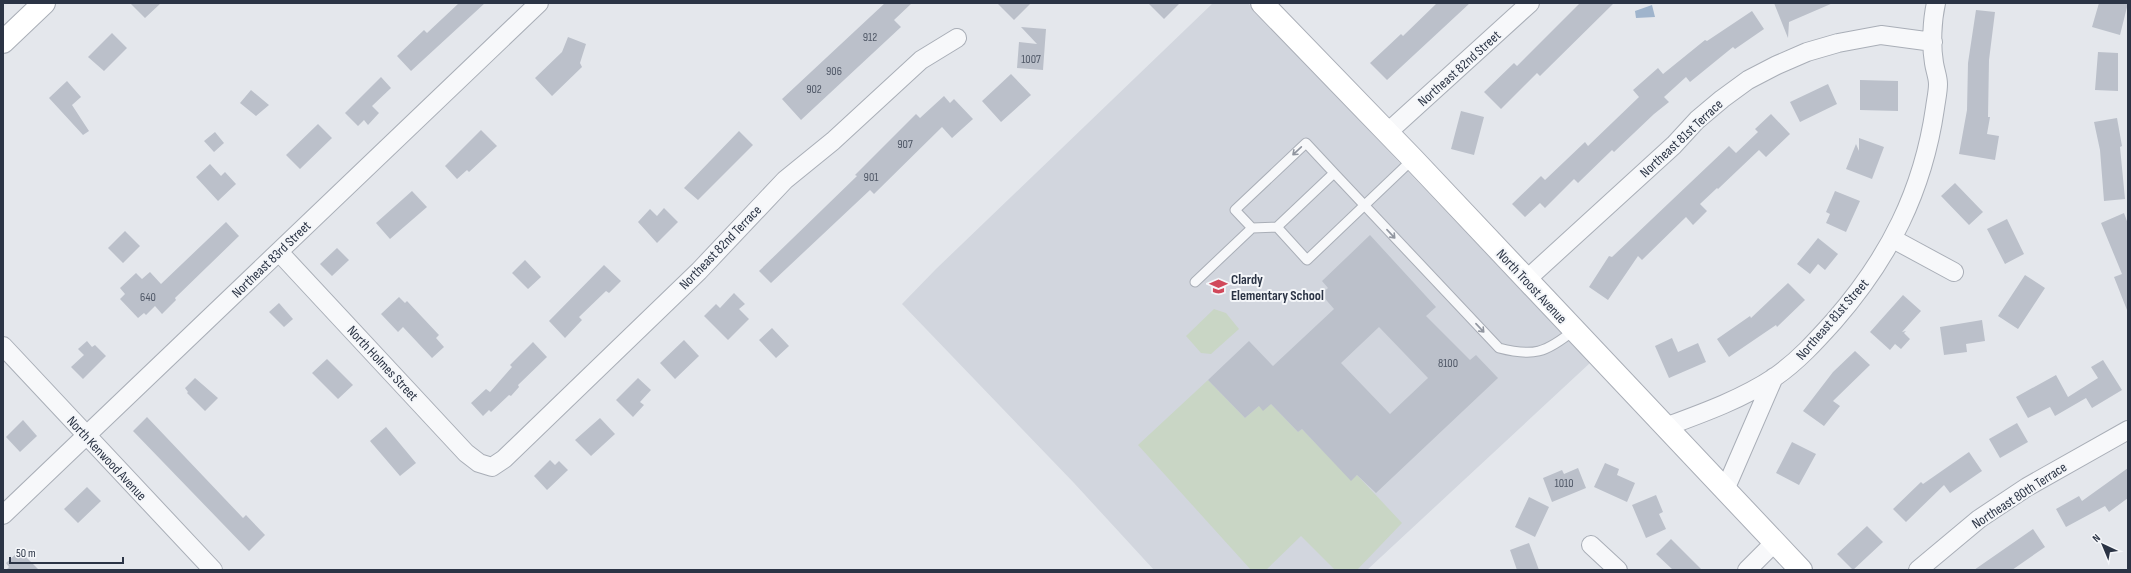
<svg xmlns="http://www.w3.org/2000/svg" width="2131" height="573" viewBox="0 0 2131 573" font-family="'Sofia Sans Condensed',sans-serif">
	<style>
		.built { fill: #d2d6de }
		.green { fill: #c9d6c5 }
		.water { fill: #9fb4cc }
		.building { fill: #bbc0ca; fill-rule: evenodd }
		.lines { fill: none; stroke-linecap: round; stroke-linejoin: round }
		.lane-casing { stroke: #a9aeb7; stroke-width: 11 }
		.street-casing { stroke: #a9aeb7; stroke-width: 20 }
		.secondary-casing { stroke: #a9aeb7; stroke-width: 24 }
		.lane { stroke: #f7f8fa; stroke-width: 9 }
		.street { stroke: #f7f8fa; stroke-width: 18 }
		.secondary { stroke: #fff; stroke-width: 22 }
		.oneway { stroke: #9196a0 }
		.labels { text-anchor: middle; stroke-width: 4; stroke-linejoin: round; paint-order: stroke }
		.number-label { font-size: 12px; fill: #4f5766 }
		.street-label { font-size: 14px; fill: #2b3445; stroke: #f4f6f9 }
		.poi-label { font-size: 14px; font-weight: bold; fill: #2b3445; stroke: #f4f6f9; text-anchor: start }
	</style>
	<rect width="100%" height="100%" fill="#e4e7ec"/>
	<!-- built -->
	<path class="built" d="M1213 3H1248L1590 363 1367 570H1154L1074 483 902 304 936 269Z"/>
	<!-- green -->
	<path class="green" d="M1214 309 1226 313 1239 329 1211 354 1201 353 1186 336Z
		M1208 380 1245 418 1259 406 1271 404 1298 432 1302 429 1351 480 1357 475 1402 523 1357 570H1335L1301 536 1266 570H1251L1138 445Z"/>
	<!-- water -->
	<path class="water" d="M1652 5 1655 17 1636 18 1635 11Z"/>
	<!-- building -->
	<path class="building" d="M130 3H161L145 18Z
		M459 3H485L411 71 397 56 424 30 427 33Z
		M885 3H912L894 20 901 27 801 120 782 99Z
		M997 3H1031L1014 20Z
		M1148 3H1180L1164 19Z
		M1437 3H1470L1387 80 1370 63 1401 34 1403 36Z
		M1580 3H1614L1540 76 1537 73 1501 109 1484 92 1514 63 1517 66Z
		M1774 3H1833L1789 22 1788 38Z
		M2099 3H2128L2120 35 2092 27Z
		M1976 10 1995 12 1989 60 1988 117H1990L1987 134 1999 136 1995 160 1959 154 1967 110 1968 63Z
		M1752 11 1764 29 1735 49 1733 47 1690 82 1686 77 1664 97 1669 102 1654 114 1614 152 1612 150 1578 183 1574 179 1545 208 1540 203 1525 217 1512 204 1541 176 1545 180 1585 142 1588 146 1639 97 1633 90 1658 68 1663 74 1705 40 1707 41Z
		M1021 27 1046 29 1043 70 1017 68 1019 42 1037 44Z
		M112 33 127 48 104 71 88 57Z
		M568 37 586 44 580 63 582 67 552 96 535 78 562 52Z
		M2098 52 2118 53V91L2095 90Z
		M1011 74 1031 95 1001 122 982 101Z
		M381 77 391 88 372 106 379 113 368 125 364 120 358 126 345 113Z
		M1860 80 1898 81V111L1860 110Z
		M67 81 81 97 72 105 89 131 83 135 49 98Z
		M1828 84 1837 104 1800 122 1790 102Z
		M251 90 269 105 256 116 240 103Z
		M944 96 950 103 954 99 973 119 952 138 942 127 874 194 870 190 771 283 759 271 857 176 855 175 916 114 920 118Z
		M1461 111 1484 117 1474 155 1451 149Z
		M1771 114 1790 134 1766 157 1759 150 1718 189 1717 188 1700 204 1707 211 1693 225 1686 217 1642 260 1638 256 1608 300 1589 287 1609 256 1612 257 1729 146 1736 153 1758 132 1755 129Z
		M2117 118 2122 146 2120 147 2125 199 2104 201 2100 150 2094 122Z
		M318 124 332 138 300 169 286 155Z
		M481 130 497 146 469 172 467 170 457 179 445 166Z
		M739 131 753 145 698 200 684 188Z
		M215 132 224 143 214 152 204 141Z
		M1859 138 1884 147 1872 179 1846 169 1856 144 1859 151Z
		M210 164 221 176 225 172 236 184 218 201 196 177Z
		M1955 183 1983 212 1969 225 1941 196Z
		M412 191 427 207 390 239 376 223Z
		M1835 191 1860 201 1846 232 1826 223 1830 214 1826 212Z
		M664 208 678 222 657 243 638 222 650 209 657 216Z
		M2124 213 2128 224 2127 310 2114 277 2122 274 2101 223Z
		M2007 219 2024 254 2005 264 1987 229Z
		M226 222 239 236 175 298 176 300 162 314 155 306 146 315 144 313 138 318 120 299 125 294 120 288 136 273 142 279 150 272 161 284Z
		M125 231 140 246 123 263 108 248Z
		M1370 235 1436 307 1426 316 1470 360 1476 355 1498 378 1376 493 1357 475 1351 481 1302 429 1298 432 1271 404 1263 411 1259 406 1245 418 1208 380 1249 341 1273 366 1334 309 1321 294 1328 288 1322 281ZM1379 327 1428 378 1390 414 1341 363Z
		M1818 238 1838 254 1825 270 1818 264 1810 274 1797 264Z
		M337 248 349 260 332 276 320 264Z
		M525 260 541 277 528 289 512 273Z
		M604 265 621 281 609 293 606 291 579 317 582 320 565 338 549 321Z
		M2025 275 2045 288 2018 329 1998 316Z
		M1788 283 1805 300 1777 327 1776 325 1729 357 1717 339 1750 316 1751 318Z
		M734 293 745 304 739 309 749 319 728 340 704 316 716 304 720 308Z
		M1903 295 1921 311 1902 332 1906 331 1904 333 1910 339 1901 349 1895 344 1890 350 1870 332Z
		M399 297 405 303 407 301 439 335 436 338 444 347 432 358 403 327 398 332 381 314Z
		M279 303 293 319 284 327 269 312Z
		M1982 320 1985 341 1966 344 1967 352 1944 355 1940 327Z
		M772 328 789 346 776 358 759 340Z
		M1672 338 1678 352 1698 343 1706 362 1669 378 1655 346Z
		M684 340 699 356 675 379 660 363Z
		M87 341 92 347 95 345 106 356 83 379 71 367 84 355 78 349Z
		M533 342 547 357 518 385 519 387 511 396 509 395 491 412 489 410 483 416 471 403 486 389 490 392 512 367 510 365Z
		M1855 351 1870 365 1833 401 1840 406 1824 426 1803 411 1833 372Z
		M327 359 353 385 338 399 312 373Z
		M2103 360 2122 390 2092 408 2086 398 2055 416 2050 407 2028 418 2016 397 2056 375 2068 397 2098 378 2091 367Z
		M195 378 218 398 205 411 187 393 188 392 185 388Z
		M638 378 651 390 640 402 644 405 633 417 616 400Z
		M147 417 243 518 246 515 265 535 249 551 133 431Z
		M600 418 615 434 591 456 575 440Z
		M23 420 37 436 20 452 6 437Z
		M2017 423 2028 442 2000 458 1989 439Z
		M386 427 416 463 400 476 370 441Z
		M1792 442 1816 454 1799 485 1776 473Z
		M1969 452 1982 471 1950 493 1944 485 1906 522 1893 509 1921 482 1923 484Z
		M550 460 555 465 559 461 568 470 547 490 534 476Z
		M1605 463 1619 469 1617 475 1635 483 1627 502 1594 487Z
		M1578 468 1586 488 1552 502 1543 478 1562 470 1564 474Z
		M2128 468V498L2109 512 2105 506 2066 527 2056 509 2079 496 2082 501Z
		M87 487 101 501 78 523 64 509Z
		M1656 495 1663 512 1659 514 1666 529 1646 538 1632 505Z
		M1529 497 1549 507 1535 537 1515 527Z
		M1867 526 1883 542 1853 570 1837 554Z
		M2033 529 2045 547 2012 570H1974Z
		M1671 539 1702 570H1673L1656 554Z
		M1529 543 1539 570H1517L1510 550Z
		M16 554 19 557 23 554 39 570H6L9 567 6 563Z"/>
	<g class="lines">
		<defs>
			<path id="lane" d="M1413 159 1307 260 1277 227 1334 173 1499 348C1533 357 1546 353 1574 330
				M1277 227 1252 228 1235 210 1306 143 1334 173
				M1195 282 1252 228"/>
			<path id="street" d="M1388 132 1530 3
				M1893 239 1954 272
				M279 252 466 453 479 463 492 467 504 459 699 271 785 180 833 141 921 60 957 38
				M1526 280 1674 145 1697 120 1722 99 1748 80 1777 65 1807 52 1838 43 1881 35 1933 42
				M3 346 213 570
				M1665 427C1703 413 1742 399 1775 377 1798 361 1816 341 1834 321 1889 258 1923 191 1935 108 1936 100 1938 92 1938 84 1938 77 1935 70 1934 63 1931 45 1932 21 1936 3
				M1725 490 1774 377
				M3 515 539 3
				M1591 545 1618 570
				M1747 570 1775 542
				M1918 570 1979 519 2027 487 2128 430"/>
			<path id="secondary" d="M1262 3 1413 159 1801 570
				M3 42 44 3"/>
		</defs>
		<!-- lane casing -->
		<use href="#lane" class="lane-casing"/>
		<!-- street casing -->
		<use href="#street" class="street-casing"/>
		<!-- secondary casing -->
		<use href="#secondary" class="secondary-casing"/>
		<!-- lane -->
		<use href="#lane" class="lane"/>
		<!-- street -->
		<use href="#street" class="street"/>
		<!-- secondary -->
		<use href="#secondary" class="secondary"/>
	</g>
	<!-- one-way arrows -->
	<defs><path id="oneway-shaft" d="M-6 0H5M1.5-3L5.5 0L1.5 3" fill="none" stroke-width="1.6" stroke-linecap="round" stroke-linejoin="round"/></defs>
	<g class="oneway">
		<use href="#oneway-shaft" transform="translate(1297 151) rotate(137)"/>
		<use href="#oneway-shaft" transform="translate(1391 234) rotate(47)"/>
		<use href="#oneway-shaft" transform="translate(1480 328) rotate(47)"/>
	</g>
	<!-- icons -->
	<defs>
		<symbol id="school-bare" viewBox="-9 -9 18 18"><path d="M0-5L7-2L0 1L-7-2ZM-4 1L0 2.5L4 1V4Q0 6-4 4Z" fill="#d1495b" stroke="#f4f6f9" stroke-width="2.5" paint-order="stroke"/></symbol>
	</defs>
	<g fill-rule="evenodd">
		<use href="#school-bare" x="1206" y="274" width="25" height="25"/>
	</g>
	<g class="labels">
		<!-- number labels -->
		<g class="number-label">
			<text x="870" y="41">912</text>
			<text x="1031" y="63">1007</text>
			<text x="834" y="75">906</text>
			<text x="814" y="93">902</text>
			<text x="905" y="148">907</text>
			<text x="871" y="181">901</text>
			<text x="148" y="301">640</text>
			<text x="1448" y="367">8100</text>
			<text x="1564" y="487">1010</text>
		</g>
		<!-- street labels -->
		<g class="street-label">
			<text transform="translate(1459 68) rotate(-42)" y="5">Northeast 82nd Street</text>
			<text transform="translate(1681 138) rotate(-43)" y="5">Northeast 81st Terrace</text>
			<text transform="translate(720 247) rotate(-46)" y="5">Northeast 82nd Terrace</text>
			<text transform="translate(271 259) rotate(-44)" y="5">Northeast 83rd Street</text>
			<text transform="translate(1532 286) rotate(47)" y="5">North Troost Avenue</text>
			<text transform="translate(1832 319) rotate(-49)" y="5">Northeast 81st Street</text>
			<text transform="translate(383 363) rotate(47)" y="5">North Holmes Street</text>
			<text transform="translate(107 458) rotate(47)" y="5">North Kenwood Avenue</text>
			<text transform="translate(2019 495) rotate(-33)" y="5">Northeast 80th Terrace</text>
		</g>
		<!-- poi labels -->
		<g class="poi-label">
			<text x="1231" y="284">Clardy<tspan x="1231" dy="16">Elementary School</tspan></text>
		</g>
	</g>
	<!-- border -->
	<rect width="2131" height="573" fill="none" stroke="#2b3445" stroke-width="8"/>
	<!-- north arrow -->
	<g transform="translate(2103 545) rotate(316)" stroke="#f4f6f9" stroke-width="3" paint-order="stroke">
	<path d="M0-3L7 15L0 10L-7 15Z" fill="#2b3445"/>
	<text y="-6" font-size="11" font-weight="bold" text-anchor="middle" fill="#2b3445">N</text>
	</g>
	<!-- scale -->
	<path d="M10 557v6h113v-6" fill="none" stroke="#2b3445" stroke-width="2"/>
	<text x="16" y="557" font-size="12" fill="#2b3445" stroke="#f4f6f9" stroke-width="3" paint-order="stroke">50 m</text>
</svg>
